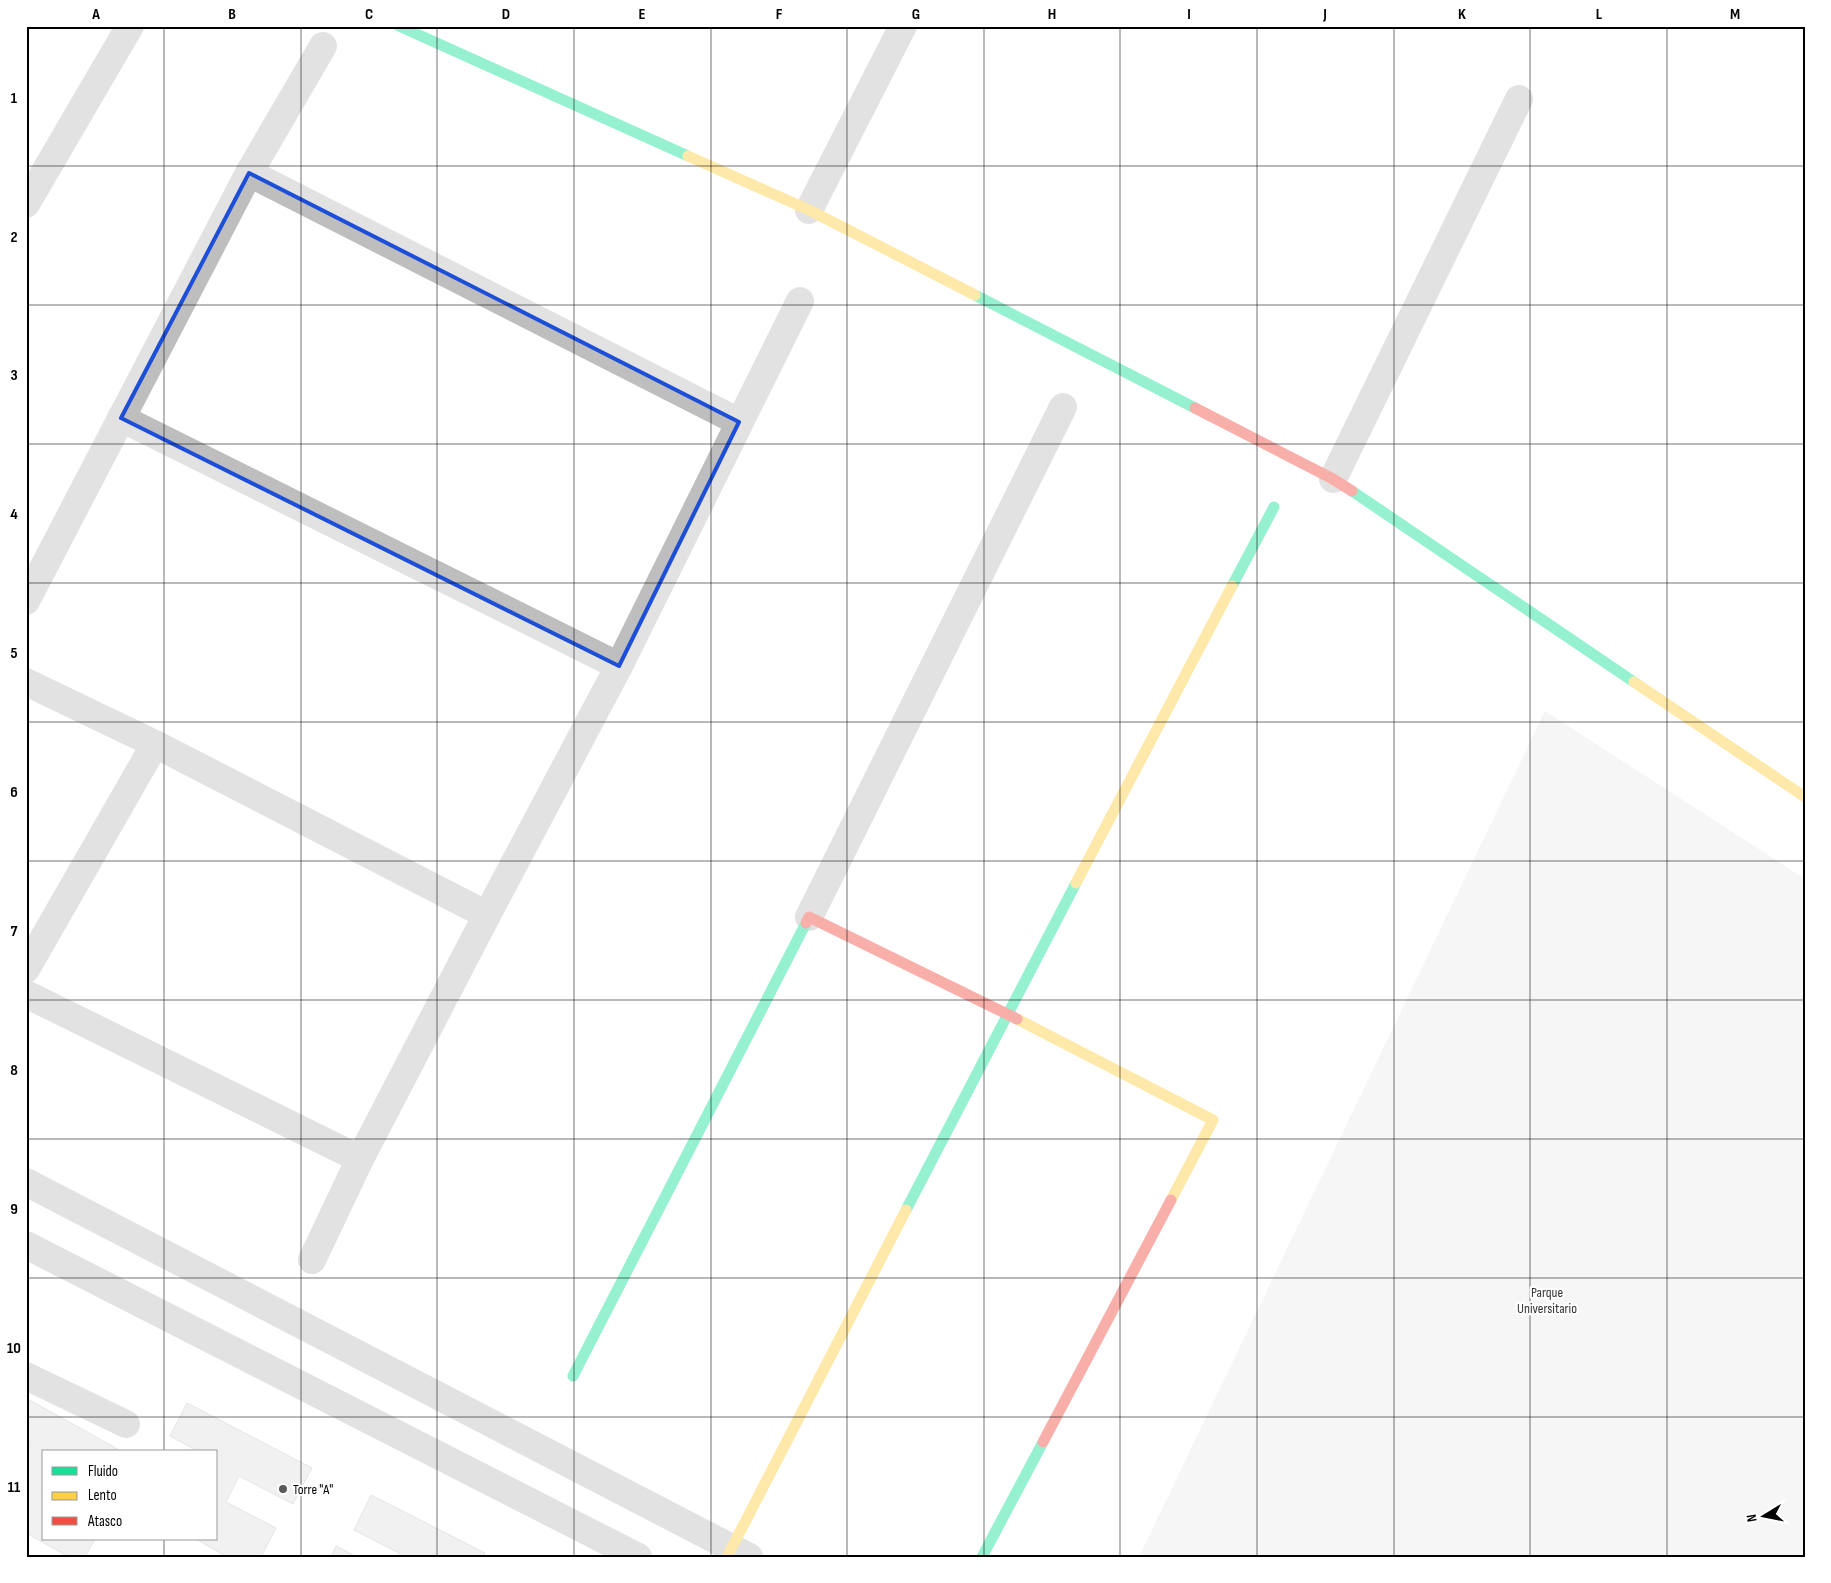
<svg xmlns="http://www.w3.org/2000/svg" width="1831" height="1583" font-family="'Sofia Sans Condensed',sans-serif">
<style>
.green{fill:#ebebeb}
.building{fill:#dfdfdf;stroke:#c6c6c6}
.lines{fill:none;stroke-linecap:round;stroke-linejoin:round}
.street{stroke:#bebebe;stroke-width:28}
.fast{stroke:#16e098;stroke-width:11}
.slow{stroke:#ffcf43;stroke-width:11}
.jam{stroke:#f24e42;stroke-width:11}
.marked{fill:none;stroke:#1d4ed8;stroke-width:4;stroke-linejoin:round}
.grid{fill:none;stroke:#000;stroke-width:1;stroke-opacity:0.55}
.poi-dot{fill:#595959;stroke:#fff;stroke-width:2}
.labels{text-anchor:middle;stroke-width:4.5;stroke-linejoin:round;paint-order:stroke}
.park-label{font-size:14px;fill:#323232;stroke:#fff}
.poi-label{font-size:14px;fill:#000;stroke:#fff;text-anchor:start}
.neatline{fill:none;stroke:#000;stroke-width:2}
.grid-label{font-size:16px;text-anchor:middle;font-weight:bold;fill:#000}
</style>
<rect width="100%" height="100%" fill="#fff"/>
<!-- green -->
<path class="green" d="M1545,711L1805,879V1557H1139Z"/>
<!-- building -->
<g class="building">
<path d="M26,1398L123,1452H44V1539H95L85,1557H69L26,1533V1451L31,1443L26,1440Z"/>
<path d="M187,1403L312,1468L293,1504L239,1476L226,1502L276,1528L261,1557H227L196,1539H216V1452H199L170,1436Z"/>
<path d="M371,1495L485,1553L483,1557H397L399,1553L354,1530Z"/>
<path d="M336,1546L357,1557H331Z"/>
</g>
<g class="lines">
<!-- street -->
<g class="street">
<path d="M249,173L739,422"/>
<path d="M26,204L130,26"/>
<path d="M809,210L903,26"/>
<path d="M121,418L619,666"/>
<path d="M1333,479L1519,99"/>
<path d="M26,601L249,173L323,46"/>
<path d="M26,682L155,744"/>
<path d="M487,915L619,666L800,301"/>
<path d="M809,917L1063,407"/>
<path d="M26,969L155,744L487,915L360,1159L312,1260"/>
<path d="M26,994L360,1159"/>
<path d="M26,1182L749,1557"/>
<path d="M26,1245L638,1557"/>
<path d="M26,1376L126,1424"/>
</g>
<!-- fast -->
<g class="fast">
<path d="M399,26L688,156"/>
<path d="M975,295L1195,408"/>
<path d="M1352,491L1634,682"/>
<path d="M1232,586L1274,507"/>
<path d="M906,1210L1076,883"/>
<path d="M573,1376L806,923"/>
<path d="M982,1557L1043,1442"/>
</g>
<!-- slow -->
<g class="slow">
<path d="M688,156L809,210L975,295"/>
<path d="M1634,682L1805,797"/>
<path d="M1076,883L1232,586"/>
<path d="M1017,1019L1213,1120L1171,1200"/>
<path d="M727,1557L906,1210"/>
</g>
<!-- jam -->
<g class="jam">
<path d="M1195,408L1333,479L1352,491"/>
<path d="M806,923L809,917L1017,1019"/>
<path d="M1043,1442L1171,1200"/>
</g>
</g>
<!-- marked area -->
<path d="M0 0H1831V1583H0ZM249,173L739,422L619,666L121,418Z" fill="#fff" fill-opacity=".55" fill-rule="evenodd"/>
<path class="marked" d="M249,173L739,422L619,666L121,418Z"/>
<!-- grid -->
<path class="grid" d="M164,26V1452M301,26V1557M437,26V1557M574,26V1557M711,26V1557M847,26V1557M984,26V1557M1120,26V1557M1257,26V1557M1394,26V1557M1530,26V1557M1667,26V1557M26,166H1805M26,305H1805M26,444H1805M26,583H1805M26,722H1805M26,861H1805M26,1000H1805M26,1139H1805M26,1278H1805M26,1417H1805M164,1539V1557"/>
<!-- markers -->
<circle class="poi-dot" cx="283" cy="1489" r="5"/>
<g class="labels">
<!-- park labels -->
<g class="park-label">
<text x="1547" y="1297">Parque<tspan x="1547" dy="16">Universitario</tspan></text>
</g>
<!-- poi labels -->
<g class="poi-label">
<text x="293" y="1494">Torre "A"</text>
</g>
</g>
<!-- border -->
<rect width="1831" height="1583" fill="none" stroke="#ffffff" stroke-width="55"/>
<!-- legend -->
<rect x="42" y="1450" width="175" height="90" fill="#ffffff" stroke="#999999"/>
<rect x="52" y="1467" width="25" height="8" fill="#16e098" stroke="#999999"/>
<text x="88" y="1476" font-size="15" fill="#000000">Fluido</text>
<rect x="52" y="1492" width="25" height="8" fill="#ffcf43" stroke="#999999"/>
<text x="88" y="1500" font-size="15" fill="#000000">Lento</text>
<rect x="52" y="1517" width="25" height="8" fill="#f24e42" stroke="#999999"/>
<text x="88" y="1526" font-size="15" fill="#000000">Atasco</text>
<!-- north arrow -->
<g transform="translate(1764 1516) rotate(260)" stroke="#ffffff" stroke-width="4" paint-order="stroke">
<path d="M0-4L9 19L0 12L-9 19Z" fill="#000000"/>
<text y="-8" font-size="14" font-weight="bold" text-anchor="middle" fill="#000000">N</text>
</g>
<rect x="28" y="28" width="1776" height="1528" class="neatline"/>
<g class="grid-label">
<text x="96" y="19">A</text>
<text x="232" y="19">B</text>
<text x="369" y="19">C</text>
<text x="506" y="19">D</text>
<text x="642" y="19">E</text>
<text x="779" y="19">F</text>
<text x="916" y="19">G</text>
<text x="1052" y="19">H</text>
<text x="1189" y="19">I</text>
<text x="1325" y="19">J</text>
<text x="1462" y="19">K</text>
<text x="1599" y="19">L</text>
<text x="1735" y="19">M</text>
<text x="14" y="103">1</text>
<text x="14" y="242">2</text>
<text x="14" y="380">3</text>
<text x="14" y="519">4</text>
<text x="14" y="658">5</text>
<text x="14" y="797">6</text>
<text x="14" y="936">7</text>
<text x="14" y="1075">8</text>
<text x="14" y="1214">9</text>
<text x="14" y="1353">10</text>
<text x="14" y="1492">11</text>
</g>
</svg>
